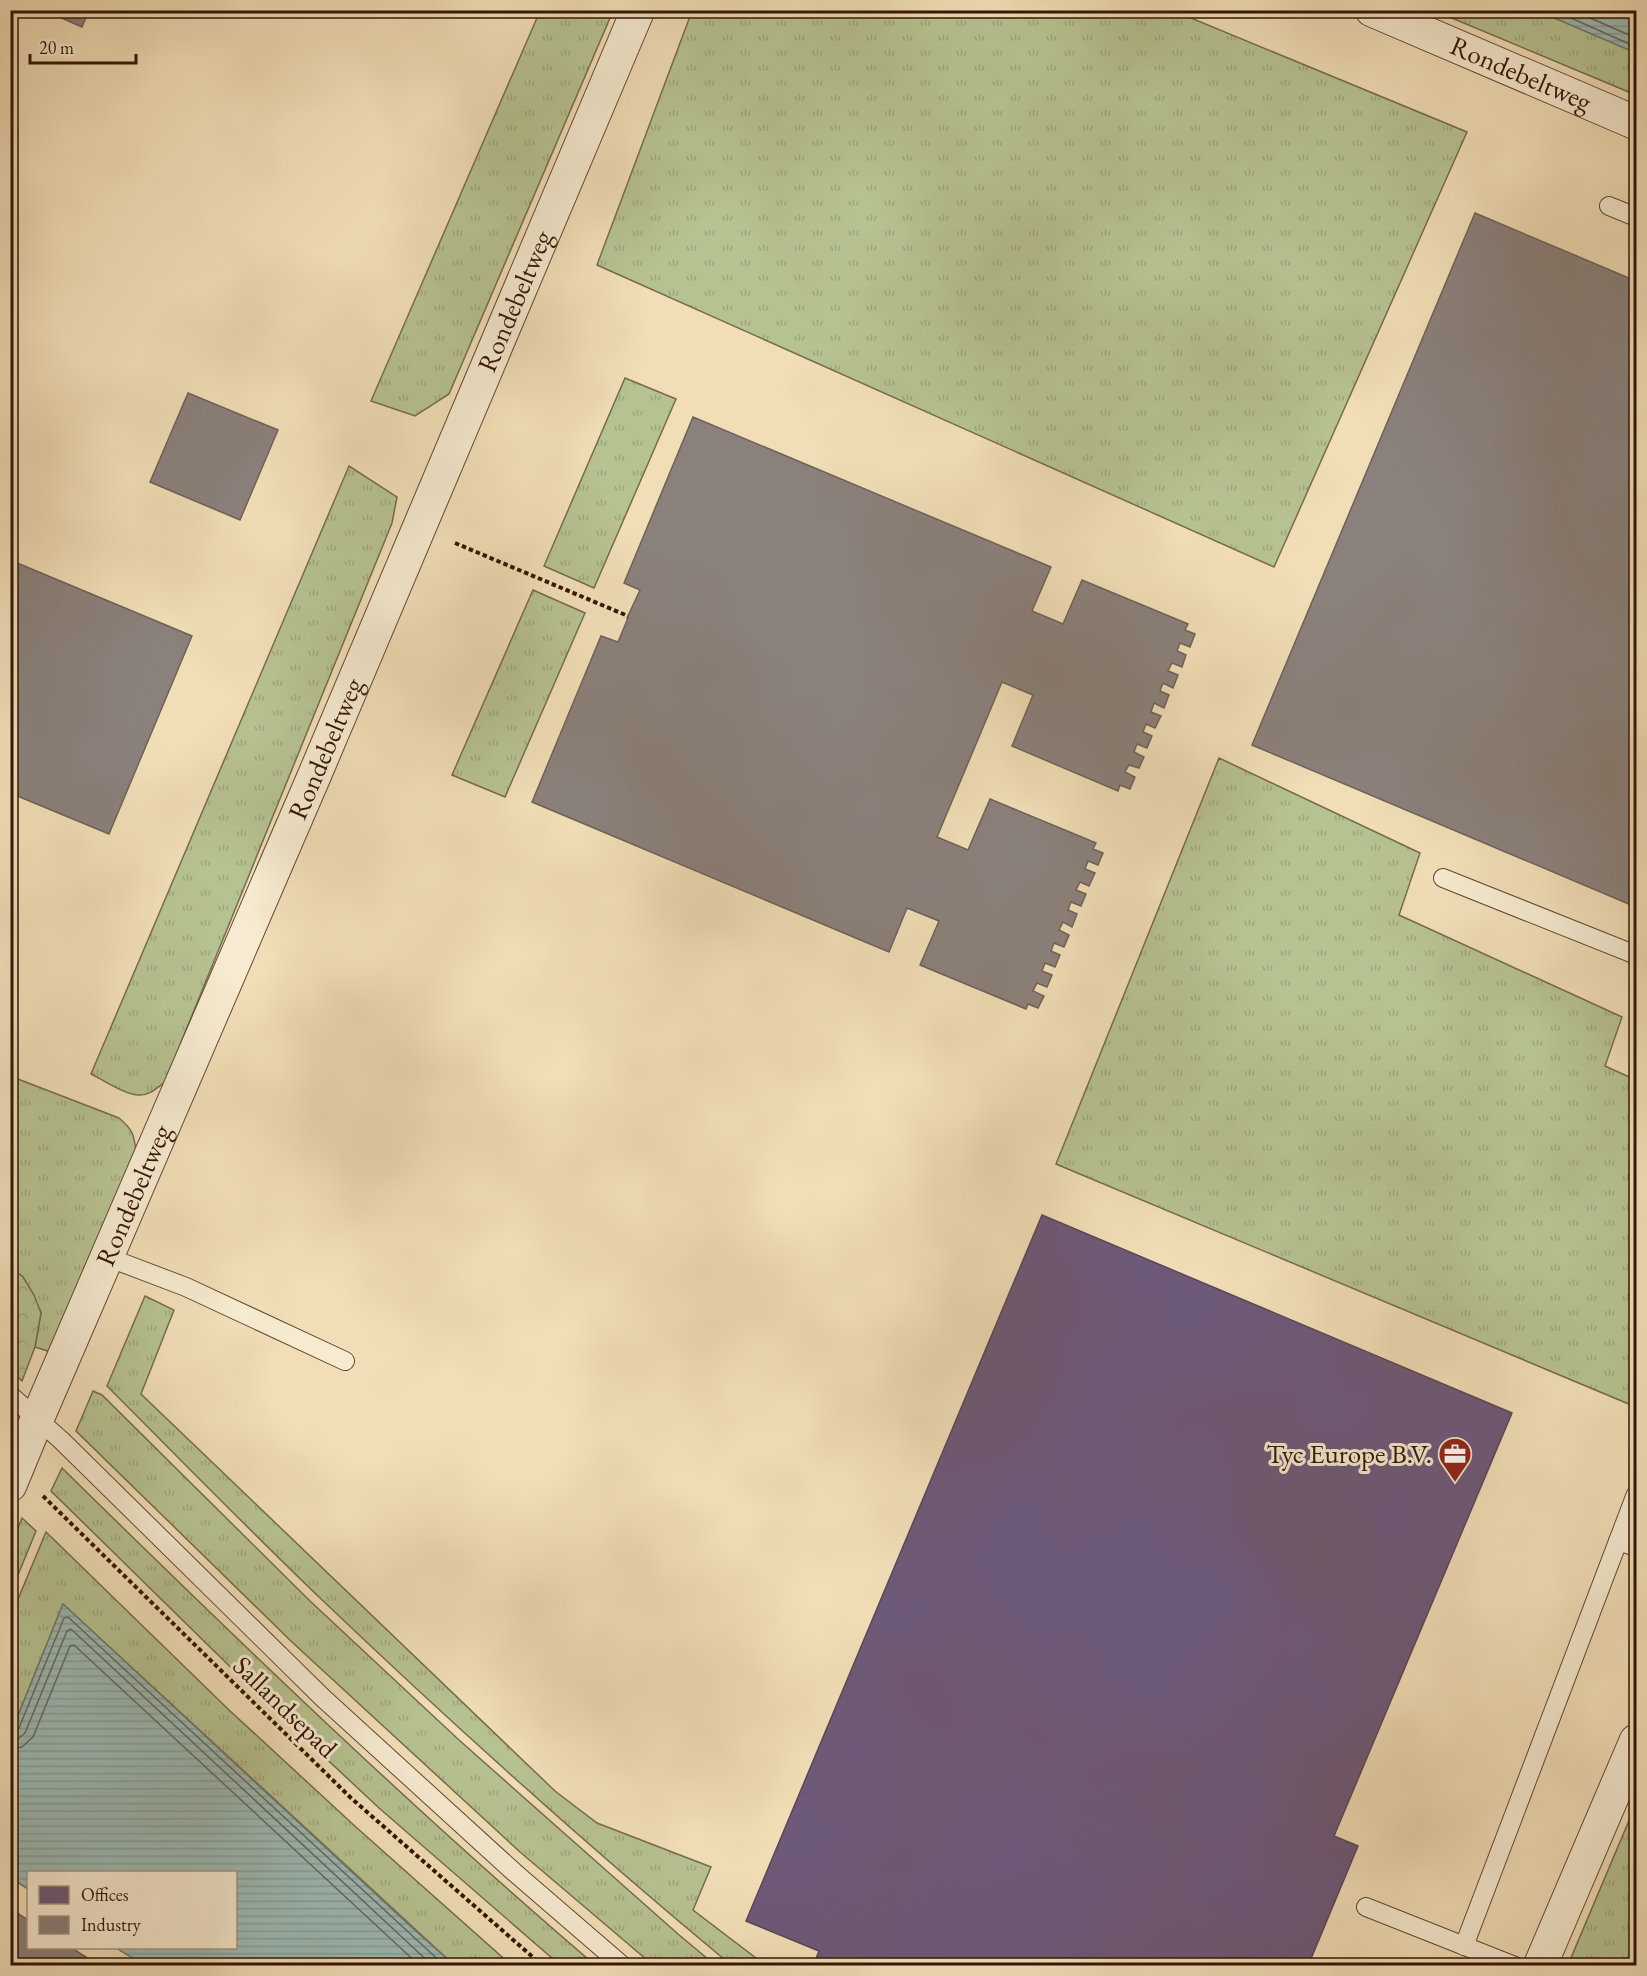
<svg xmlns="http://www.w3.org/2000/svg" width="1647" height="1976" font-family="'EB Garamond',serif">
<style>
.grass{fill:url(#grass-tufts);stroke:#766c4c;stroke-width:1.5}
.forest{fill:url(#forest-crowns);stroke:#766c4c;stroke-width:1.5}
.water{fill:url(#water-rules);stroke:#737970;stroke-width:1.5}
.offices{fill:#6d597a;stroke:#5c4557;stroke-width:1.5}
.industry{fill:#8a817c;stroke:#706159;stroke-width:1.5}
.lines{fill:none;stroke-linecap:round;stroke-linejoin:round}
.shore{stroke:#68685e;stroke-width:1.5}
.service-casing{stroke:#644732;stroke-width:20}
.minor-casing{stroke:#644732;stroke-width:35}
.path{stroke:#351506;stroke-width:4;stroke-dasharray:4.5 3;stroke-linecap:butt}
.service{stroke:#f6ead0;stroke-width:18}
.minor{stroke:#f6ead0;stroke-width:33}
.labels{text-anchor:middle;stroke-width:6;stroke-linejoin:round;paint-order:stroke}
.street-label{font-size:27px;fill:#351506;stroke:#f6ead0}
.poi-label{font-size:27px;fill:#351506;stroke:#f6ead0;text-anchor:end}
</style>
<defs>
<pattern id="grass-tufts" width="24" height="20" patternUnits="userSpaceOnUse" patternTransform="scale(1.5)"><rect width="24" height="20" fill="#b7c291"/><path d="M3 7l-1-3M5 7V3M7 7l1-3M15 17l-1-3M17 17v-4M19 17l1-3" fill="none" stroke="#9ea67c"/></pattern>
<pattern id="forest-crowns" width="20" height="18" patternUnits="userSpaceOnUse" patternTransform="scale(1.5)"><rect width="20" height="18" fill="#b7c291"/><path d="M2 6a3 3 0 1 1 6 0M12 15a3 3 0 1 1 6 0" fill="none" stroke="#9ea67c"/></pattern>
<pattern id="water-rules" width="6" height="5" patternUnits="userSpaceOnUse" patternTransform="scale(1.5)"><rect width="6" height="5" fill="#9cbbb6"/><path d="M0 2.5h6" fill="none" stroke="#87a09b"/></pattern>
</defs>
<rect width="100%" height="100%" fill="#f1deb7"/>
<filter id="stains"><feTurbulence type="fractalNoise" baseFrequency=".00333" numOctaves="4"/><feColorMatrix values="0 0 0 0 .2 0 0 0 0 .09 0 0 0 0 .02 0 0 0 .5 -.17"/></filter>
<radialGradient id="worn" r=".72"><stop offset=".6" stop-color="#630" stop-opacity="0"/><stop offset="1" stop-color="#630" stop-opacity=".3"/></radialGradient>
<!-- grass -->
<g class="grass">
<path d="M540,11H613L449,394L415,416L371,401Z"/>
<path d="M692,11H1174L1467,132L1274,567L597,265Z"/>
<path d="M1435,11H1636V95Z"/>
<path d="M625,378L676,399L594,588L544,566Z"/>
<path d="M349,466L397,497L392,523L165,1082C157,1088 150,1095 140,1095C127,1096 103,1080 91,1074Z"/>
<path d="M533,590L585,613L505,797L452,775Z"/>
<path d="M1219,758L1420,853L1399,915L1622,1017L1605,1066L1636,1080V1407L1056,1164Z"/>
<path d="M10,1076L119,1118C133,1130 134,1134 136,1152L51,1352L35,1347L41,1312L23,1277L11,1268Z"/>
<path d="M145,1296L174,1310L141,1394L555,1791L597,1823L711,1867L693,1910L760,1961L771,1965H731C590,1848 452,1724 319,1597C247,1528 178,1457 107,1386Z"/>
<path d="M93,1391L102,1395L310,1601L459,1740L678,1934L715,1965H653L520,1852L293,1643L76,1431Z"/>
<path d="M62,1468C235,1638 410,1807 595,1965H560L379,1808L271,1707L51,1491Z"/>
<path d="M22,1518L36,1531L11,1592V1546Z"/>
<path d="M46,1532L229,1710L357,1828L511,1965H454L63,1604L11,1733V1616Z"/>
<path d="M1636,1804V1965H1568Z"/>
</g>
<!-- forest -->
<path class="forest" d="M11,1268L23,1277L34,1295L41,1313L35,1347L22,1381L11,1371Z"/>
<!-- water -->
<g class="water">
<path d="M1538,11H1636V53Z"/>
<path d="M63,1604L409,1925L454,1965H144L116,1948H236V1872H28V1889L11,1878V1733Z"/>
</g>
<!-- offices -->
<path class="offices" d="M1042,1215L1512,1413L1334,1836L1358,1846L1308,1966H813L819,1951L746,1921Z"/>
<!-- industry -->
<g class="industry">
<path d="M43,10H89L82,27Z"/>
<path d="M1475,213L1636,281V907L1252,745Z"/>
<path d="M188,393L278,430L240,520L150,482Z"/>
<path d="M693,417L1051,567L1032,611L1063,624L1082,580L1188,624L1185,630L1195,634L1190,647L1180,643L1177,651L1186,655L1182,667L1172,663L1168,671L1178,675L1173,688L1163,683L1160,691L1169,695L1164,708L1154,703L1151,712L1161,716L1155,728L1146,724L1143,732L1152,736L1147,748L1137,744L1134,752L1144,757L1139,768L1129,765L1125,772L1135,777L1130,789L1120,785L1118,791L1012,746L1033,695L1002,682L937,837L968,850L990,799L1096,843L1093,849L1103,853L1098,865L1088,861L1085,869L1095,873L1089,886L1080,882L1076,890L1086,894L1081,906L1071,902L1068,910L1077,914L1072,927L1063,922L1059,930L1069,935L1064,947L1054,943L1051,951L1060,955L1055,967L1045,963L1042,971L1052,975L1047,987L1037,983L1033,991L1044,996L1038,1008L1028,1004L1026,1009L920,965L939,921L907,908L889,952L532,802L601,636L618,642L628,618H627L640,590L624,583Z"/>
<path d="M10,560L192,636L109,834L10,793Z"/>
<path d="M10,1908L28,1920V1948H72L100,1966H10Z"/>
</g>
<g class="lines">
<!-- shore -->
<g class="shore">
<path d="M1553,10L1636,47"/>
<path d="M1572,10L1636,38"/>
<path d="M10,1732H15L19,1728L64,1618L68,1617L445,1966"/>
<path d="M10,1740L18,1739L25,1733L67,1631L71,1629L433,1966"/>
<path d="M10,1749L22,1747L33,1737L70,1646L74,1645L420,1966"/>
</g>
<!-- service casing -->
<g class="service-casing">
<g id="service">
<path d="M1609,206L1636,217"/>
<path d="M1443,878L1636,955"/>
<path d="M107,1257L186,1287L345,1361"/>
<path d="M10,1395L61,1440L323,1698L514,1872L623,1966"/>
<path d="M1618,1541L1636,1547"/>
<path d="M1366,1907L1515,1966"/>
<path d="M1464,1946L1636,1494"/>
</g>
</g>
<!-- minor casing -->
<g class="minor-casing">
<g id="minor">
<path id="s1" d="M1372,10L1636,123"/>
<path id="s2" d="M10,1485L38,1417L315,774L638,10"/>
<path d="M1540,1966L1636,1741"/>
</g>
</g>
<!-- path -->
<g class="path">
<path d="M455,543L628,616"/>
<path d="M43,1496L351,1798L543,1966"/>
</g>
<!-- service -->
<use href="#service" class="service"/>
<!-- minor -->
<use href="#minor" class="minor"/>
</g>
<!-- icons -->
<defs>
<g id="office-pin" transform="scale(1.725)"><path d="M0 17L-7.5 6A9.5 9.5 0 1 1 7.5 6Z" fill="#8f2418" stroke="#f6ead0"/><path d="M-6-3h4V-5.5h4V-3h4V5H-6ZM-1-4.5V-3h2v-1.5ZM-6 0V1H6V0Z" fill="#fff"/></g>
</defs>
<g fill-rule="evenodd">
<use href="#office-pin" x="1455" y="1454"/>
</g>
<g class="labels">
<!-- street labels -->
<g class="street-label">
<text dy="9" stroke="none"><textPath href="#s1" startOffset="162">Rondebeltweg</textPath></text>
<text dy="9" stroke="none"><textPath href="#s2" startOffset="1287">Rondebeltweg</textPath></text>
<text dy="9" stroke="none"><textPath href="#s2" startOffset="801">Rondebeltweg</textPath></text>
<text dy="9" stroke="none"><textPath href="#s2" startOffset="315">Rondebeltweg</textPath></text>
<text transform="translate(285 1707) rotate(44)" y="9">Sallandsepad</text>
</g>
<!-- poi labels -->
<g class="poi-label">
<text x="1432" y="1463">Tyc Europe B.V.</text>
</g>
</g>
<!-- margin -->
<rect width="1647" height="1976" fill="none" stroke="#f1deb7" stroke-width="36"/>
<rect x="12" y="12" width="1623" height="1952" fill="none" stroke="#351506" stroke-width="3"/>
<rect x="18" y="18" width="1611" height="1940" fill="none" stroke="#351506" stroke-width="1.5"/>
<!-- legend -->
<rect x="27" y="1871" width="210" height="78" fill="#f6ead0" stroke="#a9957f" stroke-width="1.5"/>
<rect x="39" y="1886" width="30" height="18" fill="#6d597a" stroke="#a9957f" stroke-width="1.5"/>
<text x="81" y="1901" font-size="18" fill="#351506">Offices</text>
<rect x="39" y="1916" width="30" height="18" fill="#8a817c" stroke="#a9957f" stroke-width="1.5"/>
<text x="81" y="1931" font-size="18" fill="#351506">Industry</text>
<!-- scale -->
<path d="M30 54v9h106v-9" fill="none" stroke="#351506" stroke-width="3"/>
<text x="39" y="54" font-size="18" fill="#351506" stroke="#f6ead0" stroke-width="4.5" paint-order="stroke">20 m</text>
<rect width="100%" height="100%" filter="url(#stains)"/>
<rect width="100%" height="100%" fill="url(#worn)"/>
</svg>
